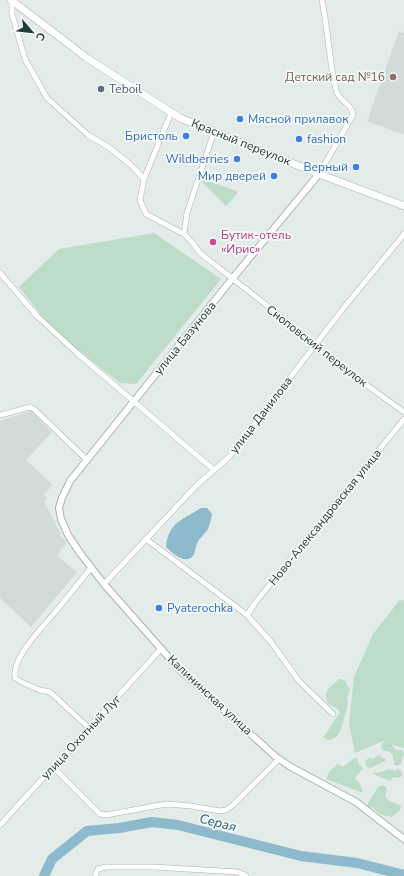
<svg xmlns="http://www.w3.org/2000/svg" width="404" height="876" font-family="'Nunito Sans',sans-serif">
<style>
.built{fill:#d1dcd9}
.green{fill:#bddcca}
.water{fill:#8ebace}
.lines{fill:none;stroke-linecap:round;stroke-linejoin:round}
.river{stroke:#8ebace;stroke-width:10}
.minor-casing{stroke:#a6b4b1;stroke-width:6}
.tertiary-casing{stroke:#a6b4b1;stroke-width:8}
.secondary-casing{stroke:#a2b7b3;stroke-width:8}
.minor{stroke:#fff;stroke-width:5}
.tertiary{stroke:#fff;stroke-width:6}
.secondary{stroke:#fff;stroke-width:7}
.education-dot{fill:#8d6e63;stroke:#f3f9f7;stroke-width:1.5}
.service-dot{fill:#5c6f8a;stroke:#f3f9f7;stroke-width:1.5}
.shop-dot{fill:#3f7fe0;stroke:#f3f9f7;stroke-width:1.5}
.hotel-dot{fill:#d1479c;stroke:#f3f9f7;stroke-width:1.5}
.labels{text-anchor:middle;stroke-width:3.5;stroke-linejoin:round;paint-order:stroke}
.education-label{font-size:12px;fill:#785e54;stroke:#f3f9f7;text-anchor:end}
.service-label{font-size:12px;fill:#4e5e75;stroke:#f3f9f7;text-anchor:start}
.shop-label{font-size:12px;fill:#366cbe;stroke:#f3f9f7;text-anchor:end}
.street-label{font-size:12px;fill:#243c39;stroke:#f3f9f7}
.hotel-label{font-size:12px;fill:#b23c85;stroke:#f3f9f7;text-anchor:start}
.water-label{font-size:13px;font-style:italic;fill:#215975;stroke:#f3f9f7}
</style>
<rect width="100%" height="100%" fill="#e3ece9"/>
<!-- built -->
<g class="built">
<path d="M399,31L404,33V135L367,121Z"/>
<path d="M31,411L52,432L26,460L53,485L44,494L47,499L44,502L61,534L60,536L67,542L57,556L77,572L31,627L0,598V421Z"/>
</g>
<!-- green -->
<g class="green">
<path d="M202,179L237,191V194L226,206L203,183Z"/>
<path d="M154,233L221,279L136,384L120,383L74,347L45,320L19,287L59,249Z"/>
<path d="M404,600V748L392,745L393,747L397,750H402L404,753L401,764L397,766L394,764L393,755L388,751H383L381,747L382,743L385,742L383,741L355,753L349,724L354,677L373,634L399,601Z"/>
<path d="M339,679L345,680L350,690L347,697C349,706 346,710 344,719C341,728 340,739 328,740L323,737C330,730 333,720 340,713L337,708C328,706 322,697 329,688C332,685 336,682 339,679Z"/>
<path d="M379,755L381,756V758L386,759L385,761L371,768L367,767L365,761L369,758L374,759L375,757Z"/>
<path d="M354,758H357L358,763L363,768L355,778L360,784L363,793L326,779L330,771L338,764L343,767Z"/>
<path d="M398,768L402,772V776L399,778L393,777L390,781L371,773L381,772L389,769L396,771Z"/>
<path d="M382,785L385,786L387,790L385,796L387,798L389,801L398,804L401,806L400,810L392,817C384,816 377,814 373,807L370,808L367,805L378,787Z"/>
</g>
<!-- water -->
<path class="water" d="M201,508H207L212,514C211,519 210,524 208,529C205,534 199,538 197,544C195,548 195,553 193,556C185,565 172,553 166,547C168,523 182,520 201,508Z"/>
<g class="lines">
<!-- river -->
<path class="river" d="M44,876L52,859L87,831L119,828L152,822L178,825L301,856L357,863L404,875"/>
<!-- minor casing -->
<g class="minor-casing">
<g id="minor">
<path d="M12,1V14L25,59L47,98L88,135L110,148L132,166L144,179L140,200L146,214L184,234L191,241L200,253L274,311L321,352L404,412"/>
<path d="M319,174L353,115C351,102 339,102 336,90C329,60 328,30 322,0"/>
<path d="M144,179L171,113"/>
<path d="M184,234L187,213L214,132"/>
<path d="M0,273L37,316L77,353L214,470"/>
<path d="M0,415L30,407L34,409L87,460"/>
<path d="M146,539L247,615L271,642L299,681L333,714"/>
<path d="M104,584L197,485L229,457L342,310L404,234"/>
<path d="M247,615L255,603L404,419"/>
<path d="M89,728L50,692L40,690L23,683L15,678C12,656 43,627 56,611C68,597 79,582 91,568"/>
<path d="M53,767L100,814L106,815L166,804L191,806L220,811L226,810L233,805L279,759"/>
<path d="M0,825L161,649"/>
<path d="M95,876L98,869L106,867H153L238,872L246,876"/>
</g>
</g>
<!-- tertiary casing -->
<g class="tertiary-casing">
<path id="tertiary" d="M319,174L232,279L70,481L62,498L59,508L61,519L68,535L80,553L104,584L179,669L276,757L291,767L356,802L404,839"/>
</g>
<!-- secondary casing -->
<g class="secondary-casing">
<path id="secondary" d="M11,0L87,58L180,118L319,174L404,206"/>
</g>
<!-- minor -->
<use href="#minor" class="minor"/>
<!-- tertiary -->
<use href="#tertiary" class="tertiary"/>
<!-- secondary -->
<use href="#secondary" class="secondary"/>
</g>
<!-- markers -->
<circle class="education-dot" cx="393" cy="77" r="4"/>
<circle class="service-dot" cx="101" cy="89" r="4"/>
<g class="shop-dot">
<circle cx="240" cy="119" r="4"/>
<circle cx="186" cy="136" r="4"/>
<circle cx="299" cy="139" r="4"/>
<circle cx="237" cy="159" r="4"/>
<circle cx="356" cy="167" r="4"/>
<circle cx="274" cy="176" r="4"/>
<circle cx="159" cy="608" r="4"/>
</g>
<circle class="hotel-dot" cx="213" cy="242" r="4"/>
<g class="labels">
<!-- education labels -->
<g class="education-label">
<text x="385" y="81">Детский сад №16</text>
</g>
<!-- service labels -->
<g class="service-label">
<text x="109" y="93">Teboil</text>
</g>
<!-- shop labels -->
<g class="shop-label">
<text x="248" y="123" text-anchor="start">Мясной прилавок</text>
<text x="178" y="140">Бристоль</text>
<text x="307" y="143" text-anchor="start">fashion</text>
<text x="229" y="163">Wildberries</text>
<text x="348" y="171">Верный</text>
<text x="266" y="180">Мир дверей</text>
<text x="167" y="612" text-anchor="start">Pyaterochka</text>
</g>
<!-- street labels -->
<g class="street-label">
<text transform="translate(241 142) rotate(22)" y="4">Красный переулок</text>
<text transform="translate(185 338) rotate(-51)" y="4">улица Базунова</text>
<text transform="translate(317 346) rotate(38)" y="4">Сноповский переулок</text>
<text transform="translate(261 415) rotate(-52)" y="4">улица Данилова</text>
<text transform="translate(325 517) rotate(-51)" y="4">Ново-Александровская улица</text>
<text transform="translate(210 695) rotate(43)" y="4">Калининская улица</text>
<text transform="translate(81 737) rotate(-47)" y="4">улица Охотный Луг</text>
</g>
<!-- hotel labels -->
<g class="hotel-label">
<text x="221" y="239">Бутик-отель<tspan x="221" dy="14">«Ирис»</tspan></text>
</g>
<!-- water labels -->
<g class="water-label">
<text transform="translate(218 822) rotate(14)" y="5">Серая</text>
</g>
</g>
<!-- north arrow -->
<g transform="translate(32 32) rotate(118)" stroke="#f3f9f7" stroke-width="3" paint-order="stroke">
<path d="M0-3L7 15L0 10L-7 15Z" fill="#243c39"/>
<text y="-6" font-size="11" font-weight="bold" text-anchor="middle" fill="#243c39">С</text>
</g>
</svg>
